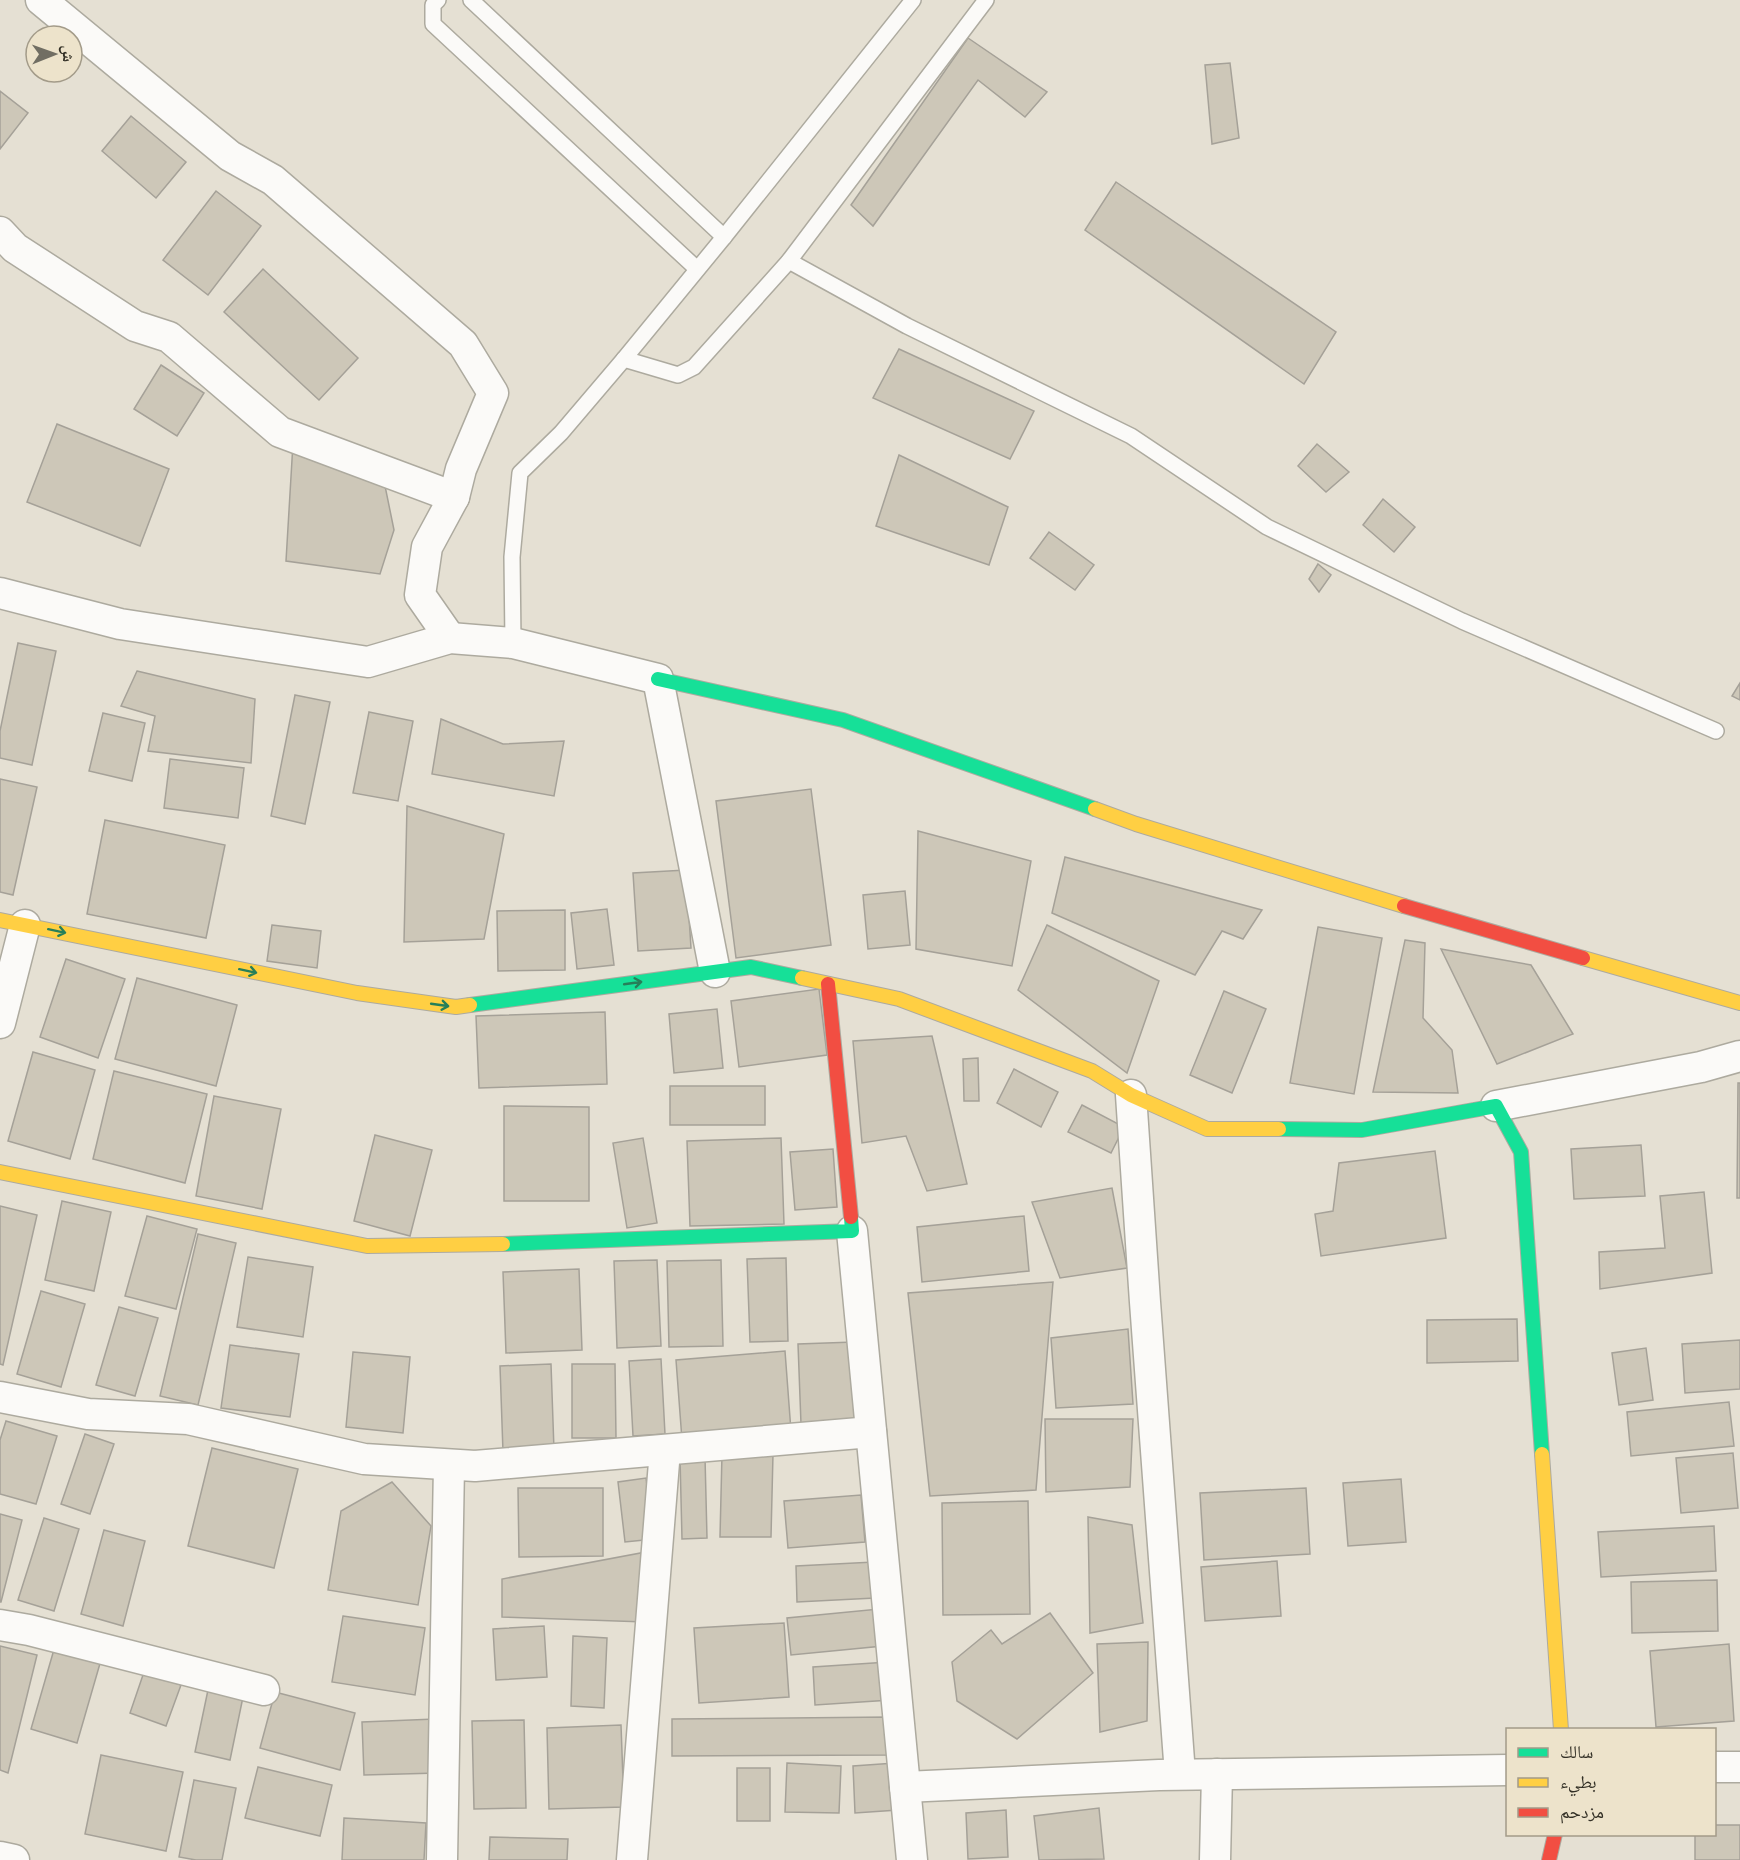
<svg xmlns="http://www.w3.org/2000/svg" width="1740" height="1860" font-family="'Exo 2','Noto Naskh Arabic',sans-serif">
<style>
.building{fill:#cdc7b8;stroke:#a5a198;stroke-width:1.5}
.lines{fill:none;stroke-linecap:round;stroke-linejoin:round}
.lane-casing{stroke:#adaa9f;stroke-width:18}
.street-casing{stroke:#adaa9f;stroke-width:33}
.fast-casing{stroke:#adaa9f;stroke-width:16}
.slow-casing{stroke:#adaa9f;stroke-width:16}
.jam-casing{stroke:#adaa9f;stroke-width:16}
.lane{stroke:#fbfaf8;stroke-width:15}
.street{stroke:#fbfaf8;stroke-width:30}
.fast{stroke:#16e098;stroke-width:14}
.slow{stroke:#ffcf43;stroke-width:14}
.jam{stroke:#f24e42;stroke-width:14}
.oneway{stroke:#267f59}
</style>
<rect width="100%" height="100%" fill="#e5e0d3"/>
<!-- building -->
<g class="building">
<path d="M968,38L1047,92L1025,117L978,80L873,226L851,205Z"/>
<path d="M1230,63L1239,138L1212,144L1205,65Z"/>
<path d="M0,91L28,113L0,149Z"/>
<path d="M131,116L186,162L156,198L102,151Z"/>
<path d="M1116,182L1336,332L1304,384L1085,230Z"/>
<path d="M216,191L261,226L208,295L163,260Z"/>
<path d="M263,269L358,358L319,400L224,312Z"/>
<path d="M899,349L1034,411L1010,459L873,398Z"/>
<path d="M161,365L204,393L177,436L134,409Z"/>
<path d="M57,424L169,469L140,546L27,502Z"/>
<path d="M293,443L384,481L394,530L380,574L286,561Z"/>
<path d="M1317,444L1349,472L1326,492L1298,466Z"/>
<path d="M899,455L1008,507L989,565L876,526Z"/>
<path d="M1383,499L1415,527L1394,552L1363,525Z"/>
<path d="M1049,532L1094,565L1075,590L1030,558Z"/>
<path d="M1318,564L1331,575L1319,592L1309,579Z"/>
<path d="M18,643L56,651L32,765L0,758V731Z"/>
<path d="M137,671L255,699L251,763L148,751L155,716L121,706Z"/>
<path d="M1740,683V700L1732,696Z"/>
<path d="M295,695L330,702L305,824L271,816Z"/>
<path d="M369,712L413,721L398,801L353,793Z"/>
<path d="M103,713L145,723L132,781L89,771Z"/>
<path d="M441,719L503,744L564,741L554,796L432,774Z"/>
<path d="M170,759L244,768L238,818L164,808Z"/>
<path d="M0,779L37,787L13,895L0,892Z"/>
<path d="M811,789L831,945L736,958L716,801Z"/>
<path d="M407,806L504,834L484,939L404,942Z"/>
<path d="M105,820L225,845L206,938L87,914Z"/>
<path d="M918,831L1031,861L1012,966L916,949Z"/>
<path d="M1065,857L1262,910L1243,939L1222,931L1195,975L1052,913Z"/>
<path d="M686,870L691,948L638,951L633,873Z"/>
<path d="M905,891L910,945L868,949L863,895Z"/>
<path d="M607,909L614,965L577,969L571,913Z"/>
<path d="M565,910V970L498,971L497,911Z"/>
<path d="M272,925L321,931L317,968L267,961Z"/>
<path d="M1047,925L1159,981L1127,1073L1018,990Z"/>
<path d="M1318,927L1382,938L1354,1094L1290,1083Z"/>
<path d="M1405,940L1425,943L1423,1018L1452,1050L1458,1093L1373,1092Z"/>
<path d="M1441,949L1531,965L1573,1034L1497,1064Z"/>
<path d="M66,959L125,979L98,1058L40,1037Z"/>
<path d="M137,978L237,1005L216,1086L115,1059Z"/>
<path d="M819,989L827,1055L739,1067L731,1001Z"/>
<path d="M1224,991L1266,1009L1232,1093L1190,1075Z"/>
<path d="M717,1009L723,1068L674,1073L669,1014Z"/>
<path d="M605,1012L607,1084L479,1088L476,1016Z"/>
<path d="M932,1036L967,1184L927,1191L906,1136L862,1143L853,1041Z"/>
<path d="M33,1052L95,1070L70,1159L8,1141Z"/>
<path d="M978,1058L979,1101H964L963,1059Z"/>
<path d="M1014,1069L1058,1092L1041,1127L997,1103Z"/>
<path d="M114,1071L207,1094L185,1183L93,1159Z"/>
<path d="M1738,1083H1740V1198H1737Z"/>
<rect x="670" y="1086" width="95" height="39"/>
<path d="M214,1096L281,1109L262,1209L196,1196Z"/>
<path d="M1082,1105L1124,1127L1111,1153L1068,1132Z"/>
<path d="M504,1106L589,1107V1201H504Z"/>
<path d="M375,1135L432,1150L410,1236L354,1221Z"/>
<path d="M643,1138L657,1223L627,1228L613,1143Z"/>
<path d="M781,1138L784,1224L690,1226L687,1141Z"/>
<path d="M1641,1145L1645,1196L1574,1199L1571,1149Z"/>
<path d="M833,1149L837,1207L795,1210L790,1152Z"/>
<path d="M1435,1151L1446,1238L1321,1256L1315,1214L1333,1211L1339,1163Z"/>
<path d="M1112,1188L1127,1268L1060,1278L1032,1202Z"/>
<path d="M1704,1192L1712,1273L1600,1289L1599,1252L1665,1248L1660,1196Z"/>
<path d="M62,1201L111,1212L94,1291L45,1280Z"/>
<path d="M0,1206L37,1215L3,1365L0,1364Z"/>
<path d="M147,1216L197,1229L176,1309L125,1296Z"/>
<path d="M1024,1216L1029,1271L922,1282L917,1227Z"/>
<path d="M198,1234L236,1243L198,1405L160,1396Z"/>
<path d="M248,1257L313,1267L303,1337L237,1327Z"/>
<path d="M786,1258L788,1341L750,1342L747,1259Z"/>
<path d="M657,1260L661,1346L617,1348L614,1261Z"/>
<path d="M721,1260L723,1346L669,1347L667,1261Z"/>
<path d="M579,1269L582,1350L506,1353L503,1272Z"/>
<path d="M1053,1282L1036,1490L930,1496L908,1293Z"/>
<path d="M41,1291L85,1304L61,1387L17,1374Z"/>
<path d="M119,1307L158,1318L135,1396L96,1385Z"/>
<path d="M1517,1319L1518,1361L1427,1363V1320Z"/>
<path d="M1128,1329L1133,1404L1056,1408L1051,1338Z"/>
<path d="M1740,1340V1389L1685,1393L1682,1344Z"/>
<path d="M854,1342L856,1422L801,1424L798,1344Z"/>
<path d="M230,1345L299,1354L290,1417L221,1408Z"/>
<path d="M1646,1348L1653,1400L1619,1405L1612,1353Z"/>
<path d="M785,1351L791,1431L682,1440L676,1360Z"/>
<path d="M353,1352L410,1357L403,1433L346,1427Z"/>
<path d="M661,1359L665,1434L633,1436L629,1361Z"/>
<path d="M551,1364L554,1450L503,1452L500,1366Z"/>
<path d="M572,1364H615L616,1438H572Z"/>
<path d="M1729,1402L1734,1446L1631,1456L1627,1412Z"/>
<path d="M1045,1419H1133L1130,1487L1046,1492Z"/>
<path d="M6,1421L57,1436L36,1504L0,1494V1440Z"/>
<path d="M85,1434L114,1444L90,1514L61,1504Z"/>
<path d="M212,1448L298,1469L274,1568L188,1546Z"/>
<path d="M1733,1453L1738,1508L1681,1513L1676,1458Z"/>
<path d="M722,1454H773L771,1537H720Z"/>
<path d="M705,1457L707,1538L682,1539L680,1458Z"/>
<path d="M646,1478L654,1539L625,1542L618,1482Z"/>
<path d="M1401,1479L1406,1542L1348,1546L1343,1483Z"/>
<path d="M392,1482L431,1526L418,1605L328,1590L341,1511Z"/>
<path d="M518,1488H603V1556L519,1557Z"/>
<path d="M1306,1488L1310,1554L1204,1560L1200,1493Z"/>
<path d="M861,1495L865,1542L788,1548L784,1501Z"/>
<path d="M1028,1501L1030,1614L943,1615L942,1503Z"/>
<path d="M0,1514L22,1520L1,1602H0Z"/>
<path d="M1088,1517L1132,1525L1143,1623L1090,1633Z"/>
<path d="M44,1518L79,1529L54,1611L18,1600Z"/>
<path d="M1714,1526L1716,1571L1601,1577L1598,1532Z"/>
<path d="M104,1530L145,1541L123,1626L81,1614Z"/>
<path d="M646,1552L645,1622L502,1617V1579Z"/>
<path d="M1277,1561L1281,1616L1205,1621L1201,1567Z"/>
<path d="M874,1562L875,1598L797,1602L796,1566Z"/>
<path d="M1717,1580L1718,1631L1632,1633L1631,1582Z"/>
<path d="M879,1609L883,1646L791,1655L787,1618Z"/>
<path d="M1050,1613L1093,1673L1017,1739L957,1701L952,1662L991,1630L1002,1644Z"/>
<path d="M343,1616L425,1628L415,1695L332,1682Z"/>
<path d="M784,1623L789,1697L699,1703L694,1628Z"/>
<path d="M544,1626L547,1677L496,1680L493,1629Z"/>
<path d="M573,1636L607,1638L604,1708L571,1706Z"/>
<path d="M1148,1642L1147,1721L1100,1732L1097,1644Z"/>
<path d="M1729,1644L1734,1721L1656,1727L1650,1651Z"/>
<path d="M0,1646L37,1655L8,1773L0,1770Z"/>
<path d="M55,1646L101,1660L77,1743L31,1729Z"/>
<path d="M888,1662L891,1700L815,1705L813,1667Z"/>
<path d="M144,1672L181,1685L166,1726L130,1713Z"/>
<path d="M208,1690L243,1697L230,1760L195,1752Z"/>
<path d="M275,1692L355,1713L340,1770L260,1748Z"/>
<path d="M890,1717V1755L672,1756V1719Z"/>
<path d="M435,1719L438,1773L364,1775L362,1722Z"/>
<path d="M524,1720L526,1808L474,1809L472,1721Z"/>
<path d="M621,1725L624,1807L549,1809L547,1728Z"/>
<path d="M101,1755L183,1772L166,1851L85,1834Z"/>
<path d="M787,1763L841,1766L839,1813L785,1812Z"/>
<path d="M895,1763L898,1810L855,1813L853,1766Z"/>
<path d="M258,1767L332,1785L320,1836L245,1818Z"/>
<rect x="737" y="1768" width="33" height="53"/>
<path d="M194,1780L236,1788L222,1860H196L179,1857Z"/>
<path d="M1099,1808L1104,1859L1039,1860L1034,1816Z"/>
<path d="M1006,1810L1008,1857L968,1859L966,1813Z"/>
<path d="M344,1818L426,1823L424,1860H342Z"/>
<path d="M1714,1825H1740V1860H1695V1834H1714Z"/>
<path d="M490,1837L568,1839L567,1860H489Z"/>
</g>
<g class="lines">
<!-- lane casing -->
<g class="lane-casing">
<g id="lane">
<path d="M438,0L433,5V24L697,269"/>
<path d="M471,0L724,237"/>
<path d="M789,261L907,326L1131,436L1267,527L1462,621L1716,731"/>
<path d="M624,359L678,375L694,367L789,261L986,0"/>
<path d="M513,643L512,557L520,473L561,433L624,359L724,237L913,0"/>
</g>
</g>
<!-- street casing -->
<g class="street-casing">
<g id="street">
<path d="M41,0L230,156L273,180L463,344L493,393L461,469L454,497L427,547L420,595L450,638"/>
<path d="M0,232L15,248L135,326L169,337L280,432L454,497"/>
<path d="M0,593L120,624L368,662L450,638L513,643L658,679L715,972"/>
<path d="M0,1023L25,925"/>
<path d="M1131,1095L1145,1302L1180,1774"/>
<path d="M1496,1106L1701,1067L1740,1056"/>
<path d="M852,1231L912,1860"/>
<path d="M0,1397L88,1414L188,1419L364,1459L475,1466L871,1432"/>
<path d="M0,1625L29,1630L264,1690"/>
<path d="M1714,1767H1740"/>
<path d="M905,1787L1159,1775L1508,1770"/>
<path d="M0,1857L14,1860"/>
<path d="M442,1860L449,1465"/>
<path d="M632,1860L665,1450"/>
<path d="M1215,1860L1217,1774"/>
</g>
</g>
<!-- fast casing -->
<g class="fast-casing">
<g id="fast">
<path d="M658,679L843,720L1095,809"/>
<path d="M470,1005L751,967L802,978"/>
<path d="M1279,1129L1362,1130L1496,1106L1521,1152L1542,1454"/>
<path d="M503,1244L852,1231L851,1217"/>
</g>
</g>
<!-- slow casing -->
<g class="slow-casing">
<g id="slow">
<path d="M1095,809L1136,824L1404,906"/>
<path d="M0,920L357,993L456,1007L470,1005"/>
<path d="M1583,958L1740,1003"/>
<path d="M802,978L899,999L1092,1071L1131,1095L1207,1129H1279"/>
<path d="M0,1172L367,1246L503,1244"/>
<path d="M1542,1454L1561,1730"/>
</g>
</g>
<!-- jam casing -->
<g class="jam-casing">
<g id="jam">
<path d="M1404,906L1583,958"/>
<path d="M828,984L851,1217"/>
<path d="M1549,1860L1555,1834"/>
</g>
</g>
<!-- lane -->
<use href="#lane" class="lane"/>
<!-- street -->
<use href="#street" class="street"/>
<!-- fast -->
<use href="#fast" class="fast"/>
<!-- slow -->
<use href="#slow" class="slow"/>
<!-- jam -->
<use href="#jam" class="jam"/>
</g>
<!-- one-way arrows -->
<defs><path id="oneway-shaft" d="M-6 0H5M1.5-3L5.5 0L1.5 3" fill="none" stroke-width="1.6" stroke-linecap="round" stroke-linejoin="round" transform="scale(1.5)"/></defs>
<g class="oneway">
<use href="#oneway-shaft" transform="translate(57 931) rotate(12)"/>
<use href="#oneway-shaft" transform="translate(248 971) rotate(12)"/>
<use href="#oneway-shaft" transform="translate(633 983) rotate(-8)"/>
<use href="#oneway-shaft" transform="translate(440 1005) rotate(8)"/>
</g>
<!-- legend -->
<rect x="1506" y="1728" width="210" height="108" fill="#ede3cb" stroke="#a39b89" stroke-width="1.5"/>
<rect x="1518" y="1748" width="30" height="9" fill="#16e098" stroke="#a39b89" stroke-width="1.5"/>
<text x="1560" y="1758" font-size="18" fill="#333026">سالك</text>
<rect x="1518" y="1778" width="30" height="9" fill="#ffcf43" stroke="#a39b89" stroke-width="1.5"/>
<text x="1560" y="1788" font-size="18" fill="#333026">بطيء</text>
<rect x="1518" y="1808" width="30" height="9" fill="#f24e42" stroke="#a39b89" stroke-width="1.5"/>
<text x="1560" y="1818" font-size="18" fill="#333026">مزدحم</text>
<!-- north arrow -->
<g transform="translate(54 54) rotate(89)"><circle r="28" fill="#ede3cb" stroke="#a39b89" stroke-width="1.5"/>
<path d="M0-4.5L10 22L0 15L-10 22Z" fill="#716e63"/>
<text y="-9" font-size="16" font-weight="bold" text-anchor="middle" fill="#333026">ش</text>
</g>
</svg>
